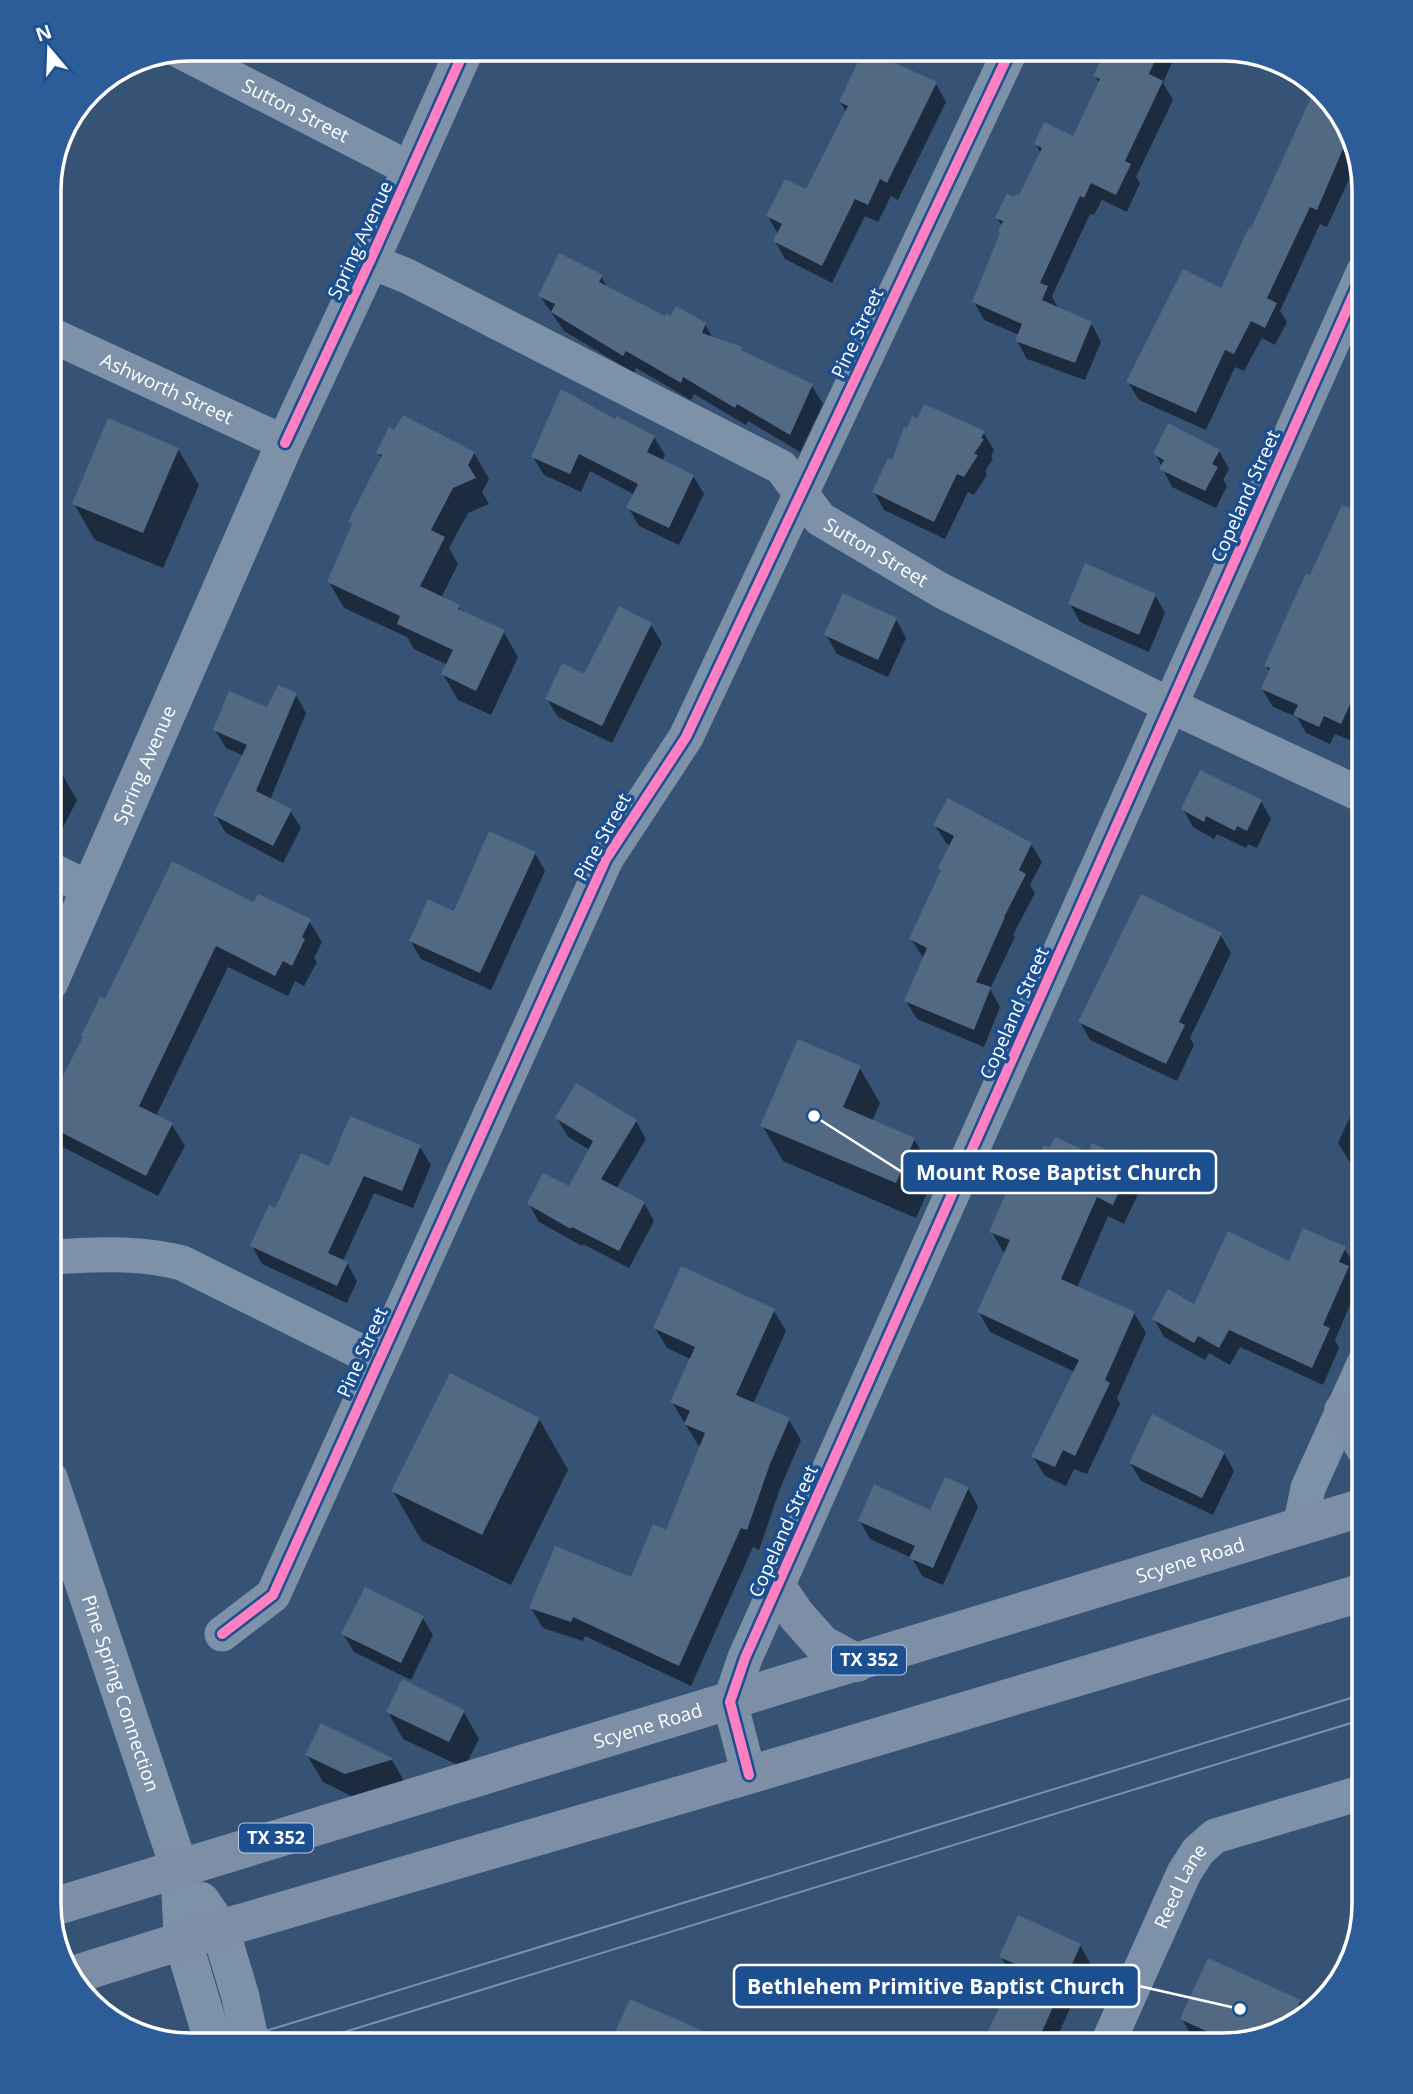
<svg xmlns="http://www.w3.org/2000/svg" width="1413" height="2094" font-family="'Open Sans',sans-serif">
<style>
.shadow{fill:#0007}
.building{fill:#526984}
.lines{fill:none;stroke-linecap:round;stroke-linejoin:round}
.minor{stroke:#7d92a8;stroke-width:35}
.tertiary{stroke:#7d92a8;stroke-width:38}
.primary{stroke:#7d8ea7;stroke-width:38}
.tram{stroke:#7e92a7;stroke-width:2}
.cycleway-casing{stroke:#1b4f8f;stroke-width:15}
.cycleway{stroke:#ff80c0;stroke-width:10}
.labels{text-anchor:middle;stroke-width:7;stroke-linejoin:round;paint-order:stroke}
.shield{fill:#1b4f8f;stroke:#bbcadd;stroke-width:2}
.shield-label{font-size:18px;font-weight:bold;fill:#fff}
.street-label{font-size:19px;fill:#fff;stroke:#1b4f8f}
.rim{fill:none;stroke:#fff;stroke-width:3.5}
.leader{fill:none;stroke:#fff;stroke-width:2.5}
.callout-dot{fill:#fff;stroke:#1b4f8f;stroke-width:2.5}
.callout{fill:#1b4f8f;stroke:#fff;stroke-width:2.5}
.callout-label{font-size:21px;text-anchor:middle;font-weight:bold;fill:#fff}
</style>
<rect width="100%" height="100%" fill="#365274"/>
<!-- shadow -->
<g class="shadow">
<path d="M1108,49H1178L1163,83L1173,100L1136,177L1140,183L1127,212L1102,200L1094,215L1090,214L1052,296L1057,306L1056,308L1091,323L1101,342L1085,380L1027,359L1017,341L1019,335L984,320L974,302L1002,234V226L997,218L1015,199L1020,198L1041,154L1036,144L1074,138L1100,84L1095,76Z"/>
<path d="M936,84L946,102L898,200L891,196L878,222L865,216L832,283L785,259L775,241L778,234L768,216L807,192L847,113L840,102Z"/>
<path d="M1316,91L1345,120L1357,162L1327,227L1320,224L1280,311L1287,322L1275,345L1262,338L1244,371L1235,367L1206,430L1139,400L1128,382L1222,290L1252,230Z"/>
<path d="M601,276L608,289L665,318L705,324L713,339L741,349L743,353L812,386L823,404L800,452L748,421L746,425L694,394L691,400L636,368L634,373L564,331L540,296Z"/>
<path d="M616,422L654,437L665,455L662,461L693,476L704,494L679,545L639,526L628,507L635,495L590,471L581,492L544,475L533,457Z"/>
<path d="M918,422L983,432L994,450L991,456L993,459L985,471L987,475L974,495L968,492L945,539L884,510L874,492L893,462L908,430Z"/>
<path d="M178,449L199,485L163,568L95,540L74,504Z"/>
<path d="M1219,451L1229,469L1223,480L1227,486L1216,508L1172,487L1155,453Z"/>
<path d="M378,453H474L489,479L482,492L489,504L468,513L449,548L458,564L441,598L458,606L462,612L503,631L518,657L491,715L458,700L443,674L448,665L414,649L407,637L344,608L329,582L353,527L350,522L382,459Z"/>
<path d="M1364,485V713L1352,741L1335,734L1330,744L1306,733L1297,717L1273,707L1262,689L1270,672L1266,666L1311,577Z"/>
<path d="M1155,595L1165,613L1149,652L1080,622L1070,604Z"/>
<path d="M619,608L651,625L662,643L612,743L558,717L547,699L584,676Z"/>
<path d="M896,619L906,638L888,677L837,654L826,635Z"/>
<path d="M296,695L306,713L270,800L290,810L301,828L283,863L226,833L215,815L244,756L226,748L215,730L267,710Z"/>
<path d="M49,761L56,764L77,800L49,855Z"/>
<path d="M1261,801L1271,819L1257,848L1248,844L1246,848L1217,834L1214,839L1193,827L1183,809Z"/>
<path d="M935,825L1031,844L1042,862L1030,885L1035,893L1013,935L1015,937L990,989L1000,1007L984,1047L917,1019L906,1001L924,959L911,939L942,872L940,868L951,846L946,843Z"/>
<path d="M535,853L545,871L491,990L421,959L410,940L455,913Z"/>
<path d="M254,904L309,921L322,942L314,958L317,962L304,986L295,981L288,996L228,967L156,1116L172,1125L185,1146L158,1196L55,1143L49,1133V1107L105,1002Z"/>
<path d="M1220,934L1231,953L1190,1038L1194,1045L1177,1081L1090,1040L1080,1022Z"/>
<path d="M859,1067L880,1103L872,1121L914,1139L935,1175L916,1218L783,1161L762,1125Z"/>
<path d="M1362,1091H1364V1168L1349,1161L1338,1143Z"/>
<path d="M557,1118L636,1121L646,1139L616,1189L644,1203L654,1221L629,1268L583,1244L582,1246L539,1222L529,1204L570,1188L590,1150L568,1137Z"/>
<path d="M420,1147L431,1165L413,1208L374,1193L343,1261L347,1263L357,1281L347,1303L262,1264L252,1246L276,1210L330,1168Z"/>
<path d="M1089,1154L1131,1163L1143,1183L1124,1224L1108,1216L1077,1288L1134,1313L1146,1333L1117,1398L1120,1404L1087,1474L1074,1469L1066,1486L1045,1476L1033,1457L1075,1372L990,1332L979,1312L1006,1253L1003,1251L991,1231L1024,1193Z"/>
<path d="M1344,1248L1355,1266L1351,1274L1358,1286L1335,1340L1339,1348L1323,1385L1240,1347L1230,1365L1209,1353L1205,1360L1164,1337L1154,1319L1195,1306L1290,1263Z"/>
<path d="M774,1311L786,1331L753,1404L789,1420L801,1440L781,1486L759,1550L753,1547L691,1686L585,1636L583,1641L543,1628L531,1608L632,1580L667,1532L702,1446L698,1445L672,1402L691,1359L667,1348L655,1328Z"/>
<path d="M539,1419L568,1470L511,1585L422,1541L393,1491Z"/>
<path d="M1224,1453L1234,1471L1213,1515L1141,1481L1130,1463Z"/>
<path d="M968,1488L978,1507L943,1585L922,1576L912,1558L870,1539L860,1521L931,1512Z"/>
<path d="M422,1617L433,1635L411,1680L354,1652L343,1634Z"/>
<path d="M463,1711L479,1739L464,1768L403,1739L388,1712Z"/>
<path d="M321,1725L392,1760L407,1786L362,1801L323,1782L307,1755Z"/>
<path d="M1080,1945L1090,1963L1055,2042L1057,2045H982L1017,1977L1011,1975L1001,1957Z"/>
<path d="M1300,2001L1307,2013L1293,2026L1223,2045H1197L1182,2019Z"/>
</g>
<!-- building -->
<g class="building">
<path d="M864,49L937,82L887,183L880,179L868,205L855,199L822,266L773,241L782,224L766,216L785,179L806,189L848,106L839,102Z"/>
<path d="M1106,49H1160L1149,74L1163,81L1125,161L1131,164L1116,195L1091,183L1084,198L1080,196L1040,283L1048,286L1042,300L1092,322L1075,363L1015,341L1022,324L972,302L1000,233L998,232L1003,221L995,218L1007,193L1014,197L1016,194L1019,195L1042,148L1034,144L1044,122L1073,136L1100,79L1093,76Z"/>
<path d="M1315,89L1345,120L1349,135L1317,210L1310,207L1267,298L1277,303L1265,328L1251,321L1234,354L1225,350L1196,413L1126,382L1183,269L1221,288L1249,227L1251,228Z"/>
<path d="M559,253L603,275L599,282L665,316L666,313L671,316L676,306L706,323L702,333L742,347L741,350L813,384L790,435L737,404L735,408L683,377L681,383L626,351L623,356L551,312L555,304L538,296Z"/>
<path d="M561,389L615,419L617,416L655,436L647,452L694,475L669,528L626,508L638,484L579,454L570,474L531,457Z"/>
<path d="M924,404L985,431L981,438L984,439L974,454L978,455L964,477L957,474L934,522L872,492L888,458L892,460L904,427L907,428L912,416L917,419Z"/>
<path d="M403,415L475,452L468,465L476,478L453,488L431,530L445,537L420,586L460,605L458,609L505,630L476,691L441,674L453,650L397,624L400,616L327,582L352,524L348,522L382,455L376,453L389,427L394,430Z"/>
<path d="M108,418L179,448L143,533L72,504Z"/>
<path d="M1168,423L1220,450L1212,464L1218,467L1205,491L1159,469L1164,460L1153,454Z"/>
<path d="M1342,505L1364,515V674L1341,724L1324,716L1319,727L1293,715L1298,705L1261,689L1270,668L1264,666L1306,573L1310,575Z"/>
<path d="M1085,563L1156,594L1139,635L1068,604Z"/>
<path d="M843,593L897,618L878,660L824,635Z"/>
<path d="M619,606L652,623L602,726L545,699L562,663L584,674Z"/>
<path d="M278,685L297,693L256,791L292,809L273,846L213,815L247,745L213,730L229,691L267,707Z"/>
<path d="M1200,770L1262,800L1247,831L1237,826L1235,831L1206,816L1204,822L1181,809Z"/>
<path d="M948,798L1032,843L1019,870L1026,874L1004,917H1005L976,982L991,987L974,1030L904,1001L927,948L909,939L941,870L938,868L954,836L933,825Z"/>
<path d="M489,831L536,852L480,973L409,941L428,899L454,911Z"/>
<path d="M172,861L253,902L258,894L311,919L302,937L305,939L292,966L283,961L275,976L216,946L139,1106L173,1123L146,1176L49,1126V1103L83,1037L81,1036L100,997L105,999Z"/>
<path d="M1141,894L1222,933L1179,1022L1185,1025L1166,1064L1078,1022Z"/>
<path d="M798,1039L861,1066L843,1107L915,1138L896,1183L760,1126Z"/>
<path d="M576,1083L637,1120L601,1179L645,1202L619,1251L572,1227L571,1229L527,1204L543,1173L569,1186L593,1141L555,1118Z"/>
<path d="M350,1116L421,1145L402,1191L364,1176L328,1253L348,1262L337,1286L250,1246L269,1205L275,1208L301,1153L329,1166Z"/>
<path d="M1055,1137L1088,1152L1092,1143L1132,1162L1113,1205L1097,1197L1061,1279L1135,1312L1105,1380L1110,1383L1075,1456L1063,1450L1055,1467L1031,1457L1079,1360L977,1312L1010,1240L989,1232L1010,1184L1023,1190L1044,1145L1049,1148Z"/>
<path d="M1303,1228L1346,1247L1339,1262L1349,1266L1323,1325L1330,1328L1312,1368L1229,1330L1219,1348L1198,1336L1194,1343L1152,1319L1168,1289L1194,1304L1228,1231L1289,1261Z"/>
<path d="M681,1266L775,1309L736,1395L790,1418L770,1464L747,1530L741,1528L679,1666L573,1617L571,1622L529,1608L555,1546L631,1577L653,1524L666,1530L705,1433L684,1424L690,1411L670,1402L695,1347L653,1328Z"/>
<path d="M450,1373L540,1418L482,1535L391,1491Z"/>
<path d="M1152,1414L1225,1452L1202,1498L1129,1463Z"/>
<path d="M945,1477L969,1487L933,1568L909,1558L915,1546L858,1521L874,1484L930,1510Z"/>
<path d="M365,1587L424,1616L401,1663L341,1634Z"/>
<path d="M402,1679L465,1710L449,1742L386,1712Z"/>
<path d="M321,1723L394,1759L345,1774L305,1755Z"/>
<path d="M1018,1915L1081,1944L1036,2045H981L1020,1966L999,1957Z"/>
<path d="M1208,1958L1301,2000L1288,2027L1232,2043L1180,2019Z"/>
<path d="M630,1999L735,2045H609Z"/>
</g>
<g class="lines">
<!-- minor -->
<g class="minor">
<path id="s1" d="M180,51L412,170"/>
<path id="s2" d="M370,261L407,276L781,467L820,519L942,591L1171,706L1364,796"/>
<path id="s3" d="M49,334L285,443"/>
<path d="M49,869L90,889"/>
<path d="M49,1257C96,1255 136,1251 182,1263L377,1360"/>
<path d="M1300,1527L1308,1488L1364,1364"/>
<path d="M222,1634L273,1595L606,859L686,737L1011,49"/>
<path d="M749,1775L730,1702L745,1658L1364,271"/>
<path id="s4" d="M1107,2045L1184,1873L1198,1851L1215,1836L1364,1792"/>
</g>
<!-- tertiary -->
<g class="tertiary">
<path id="s5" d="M49,983L285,443L370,261L465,49"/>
<path id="s6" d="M49,1479L179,1867L183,1941L214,2045"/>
<path d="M201,1901L220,1929L240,1995L251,2045"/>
</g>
<!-- primary -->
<g class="primary">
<path d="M1343,1411L1364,1447"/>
<path d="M777,1587L797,1616L822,1644L857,1663"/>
<path id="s7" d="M50,1908L1364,1507"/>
<path d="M70,1976L220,1929L749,1775L1364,1592"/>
</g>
<!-- tram -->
<g class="tram">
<path d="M220,2045L1364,1694"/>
<path d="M302,2045L1364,1719"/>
</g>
<!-- cycleway casing -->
<g class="cycleway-casing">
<g id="cycleway">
<path d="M285,443L370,261L465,49"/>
<path d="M222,1634L273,1595L606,859L686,737L1011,49"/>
<path d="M749,1775L730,1702L745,1658L1364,271"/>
</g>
</g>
<!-- cycleway -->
<use href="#cycleway" class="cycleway"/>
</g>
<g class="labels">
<!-- shield labels -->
<g class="shield">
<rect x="832" y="1645.5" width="74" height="29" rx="5"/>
<rect x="239" y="1823.5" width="74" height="29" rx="5"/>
</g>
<g class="shield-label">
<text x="869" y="1666">TX 352</text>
<text x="276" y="1844">TX 352</text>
</g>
<!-- street labels -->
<g class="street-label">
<text dy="7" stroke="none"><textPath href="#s1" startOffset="130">Sutton Street</textPath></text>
<text transform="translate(360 240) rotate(-65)" y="7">Spring Avenue</text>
<text transform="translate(857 333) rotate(-65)" y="7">Pine Street</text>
<text dy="7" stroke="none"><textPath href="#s3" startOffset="130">Ashworth Street</textPath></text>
<text transform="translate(1245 496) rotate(-66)" y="7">Copeland Street</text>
<text dy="7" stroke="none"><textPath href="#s2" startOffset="590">Sutton Street</textPath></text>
<text dy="7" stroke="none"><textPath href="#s5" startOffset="238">Spring Avenue</textPath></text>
<text transform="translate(602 837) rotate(-61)" y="7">Pine Street</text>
<text transform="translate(1014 1013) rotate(-66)" y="7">Copeland Street</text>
<text transform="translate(362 1352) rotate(-66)" y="7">Pine Street</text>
<text transform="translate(783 1531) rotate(-66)" y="7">Copeland Street</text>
<text dy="7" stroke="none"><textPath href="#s7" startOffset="1192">Scyene Road</textPath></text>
<text dy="7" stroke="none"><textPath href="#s6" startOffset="226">Pine Spring Connection</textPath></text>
<text dy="7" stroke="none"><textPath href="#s7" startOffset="625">Scyene Road</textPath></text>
<text dy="7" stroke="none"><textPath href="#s4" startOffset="175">Reed Lane</textPath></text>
</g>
</g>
<!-- crop -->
<path d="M0 0H1413V2094H0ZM190 61H1223A129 129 0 0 1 1352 190V1904A129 129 0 0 1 1223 2033H190A129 129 0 0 1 61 1904V190A129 129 0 0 1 190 61Z" fill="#2d5d98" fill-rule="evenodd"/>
<path class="rim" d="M190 61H1223A129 129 0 0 1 1352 190V1904A129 129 0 0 1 1223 2033H190A129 129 0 0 1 61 1904V190A129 129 0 0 1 190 61Z"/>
<!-- callouts -->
<path class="leader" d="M814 1116L902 1172M1240 2009L1139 1986"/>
<g class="callout-dot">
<circle cx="814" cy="1116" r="7"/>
<circle cx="1240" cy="2009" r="7"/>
</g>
<g class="callout">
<rect x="902" y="1151" width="314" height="42" rx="7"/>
<rect x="734" y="1965" width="405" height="42" rx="7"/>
</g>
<g class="callout-label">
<text x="1059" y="1180">Mount Rose Baptist Church</text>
<text x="936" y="1994">Bethlehem Primitive Baptist Church</text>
</g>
<!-- north arrow -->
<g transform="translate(49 49) rotate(341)" stroke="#1b4f8f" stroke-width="5" paint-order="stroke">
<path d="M0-5L12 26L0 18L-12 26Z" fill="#ffffff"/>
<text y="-10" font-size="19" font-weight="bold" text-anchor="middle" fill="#ffffff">N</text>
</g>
</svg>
